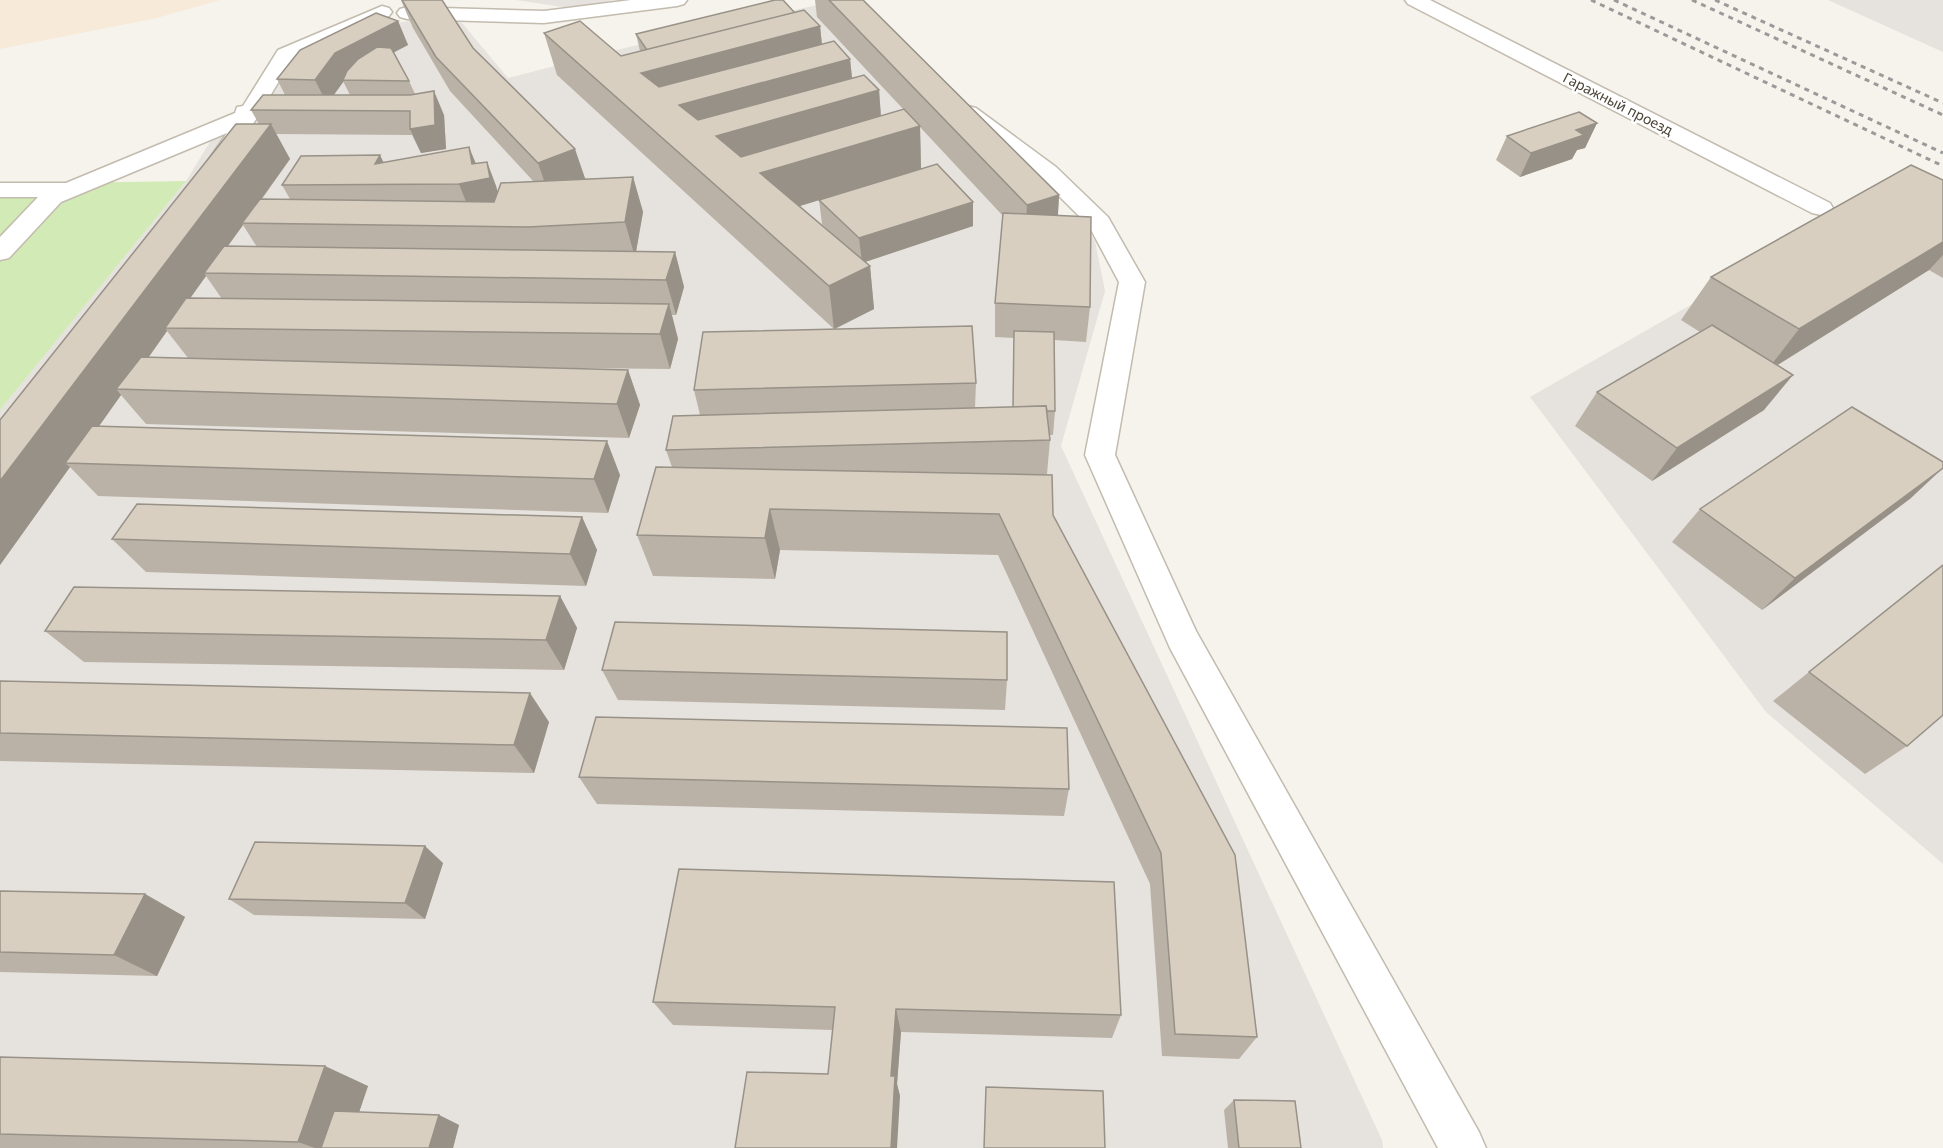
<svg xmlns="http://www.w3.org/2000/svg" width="1943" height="1148" font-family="'Noto Sans',sans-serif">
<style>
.commercial{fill:#f7ead8}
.industrial{fill:#e6e2dd}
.green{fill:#d2eab5}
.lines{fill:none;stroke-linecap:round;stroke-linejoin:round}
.minor-casing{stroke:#c2bbae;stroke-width:3}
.minor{fill:#fff;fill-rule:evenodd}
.rail{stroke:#9a9a9a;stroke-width:3;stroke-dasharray:5 5;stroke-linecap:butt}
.wall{fill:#bab2a6;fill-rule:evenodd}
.shaded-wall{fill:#979187}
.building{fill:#d8cfc1;stroke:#979187;stroke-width:1.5}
.labels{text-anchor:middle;stroke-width:5;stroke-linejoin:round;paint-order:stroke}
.far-street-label{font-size:14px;fill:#4b4439;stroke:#fff}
</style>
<rect width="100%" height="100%" fill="#f6f3ec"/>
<!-- commercial -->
<path class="commercial" d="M0,0H220L157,18L0,49Z"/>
<!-- industrial -->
<g class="industrial">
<path d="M516,0H614L569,8Z"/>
<path d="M840,0L1059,229L1087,230L1095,241L1105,291L1061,446L1382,1140L1383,1148H0V410L186,181L216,132L284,69L375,26L438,17L462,23L508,78L629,47Z"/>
<path d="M1828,0H1943V52Z"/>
<path d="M1879,197L1943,229V864L1766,712L1530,397Z"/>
</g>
<!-- green -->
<path class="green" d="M186,181L0,410V184Z"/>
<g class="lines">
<!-- minor casing -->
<g class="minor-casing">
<g id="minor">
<path d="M631,0H687L684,4L677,6L544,23L407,19L400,17L397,13L400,9L407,7L544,11Z"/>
<path d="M1405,0H1430L1830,203L1833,208L1830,213L1821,215L1812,213L1408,4Z"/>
<path d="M382,6L389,8L392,12L389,16L293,58L227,167L219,169L211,167L207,162L227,133L61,202L9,258L0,260V237L38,197H0V183H66L235,113L237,107L243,106L278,50Z"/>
<path d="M968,106L976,108L1056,167L1108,217L1145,282L1115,455L1196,631L1479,1132L1486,1148H1438L1170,648L1085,455L1119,282L1089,226L1040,177L960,118L957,113L960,108Z"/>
</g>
</g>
<!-- minor -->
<use href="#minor" class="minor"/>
<!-- rail -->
<g class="rail">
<path d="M1591,0L1943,166"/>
<path d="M1614,0L1943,153"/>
<path d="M1692,0L1943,115"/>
<path d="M1715,0L1943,103"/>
</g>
</g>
<!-- wall -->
<g class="wall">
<path d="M401,0H442L473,48L585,179L633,177L643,212L636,252H675L684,287L676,315H672L678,339L670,369L493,367L628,370L640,405L629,438L146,424L121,395L99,426L620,475L608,513L98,496L70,467L0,565V420L259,124L251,110L285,95L277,79L398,21L408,45L394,52L409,81L415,94L444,115L446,149L421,153L412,135L276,134L290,159L262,199H290L282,185L383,163L476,164L487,162L496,186L498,192L534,182L450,91L413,28ZM343,81L350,95H334ZM243,225L257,247L228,246ZM206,276L222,299L190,298ZM167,331L188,358L149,357Z"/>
<path d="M815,0H863L1059,195L1058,215L1090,307L1086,342L1054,340L1055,411L1053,435H1049L1050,440L1047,474H1033L1053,515L1257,1037L1239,1059L1162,1056L1150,884L998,555L780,550L775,579L653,576L637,535L672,467L666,450L700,415L694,390L834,329L557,75L544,33L621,56L640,51L636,34L795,13L820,26L822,44L850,59L852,78L879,90L881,116L904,110L817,17ZM920,127L1003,216L995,303V337L1014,338L1013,407L975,408L976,383L835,329L874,309L870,266L865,262L973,226V202L921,168ZM819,200L822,224L829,231L800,206Z"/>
<path d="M1597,123L1585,148L1577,150L1572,159L1520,177L1496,160L1507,136Z"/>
<path d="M1943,180V278L1929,270L1777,365L1764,410L1652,481L1575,426L1597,392L1700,332L1681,320L1711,277Z"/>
<path d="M1911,498L1762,610L1672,542L1700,509Z"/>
<path d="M582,517L597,550L586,586L146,572L112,539Z"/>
<path d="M560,596L577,628L564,670L84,662L45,631Z"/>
<path d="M602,670L1007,680L1005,710L618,700Z"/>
<path d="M1809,672L1907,746L1865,774L1773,701Z"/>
<path d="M0,681L549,722L534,773L0,761Z"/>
<path d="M579,777L1069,789L1064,816L597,804Z"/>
<path d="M443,863L425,919L254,915L229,899Z"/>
<path d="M0,891L145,894L185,917L157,976L0,972Z"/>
<path d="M653,1002L1121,1015L1112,1038L901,1032L897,1084L900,1096L833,1030L673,1025Z"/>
<path d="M0,1057L368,1086L359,1112L439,1115L459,1125L453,1148H0Z"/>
<path d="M1234,1100L1301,1148H1228L1224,1110Z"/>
</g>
<!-- shaded-wall -->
<g class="shaded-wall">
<path d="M398,21L408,45L347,77L327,104L315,80L335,53Z"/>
<path d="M820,26L824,66L850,59L854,97L879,90L882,133L725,179L641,73Z"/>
<path d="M434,91L444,115L446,149L421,153L410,129Z"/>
<path d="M1597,123L1585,148L1577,150L1572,159L1520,177L1531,153L1576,130Z"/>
<path d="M271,124L290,159L244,223H242L243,225L208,273H204L206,276L169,328H165L167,331L125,390L116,389L121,395L73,463H65L70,467L0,565V481Z"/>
<path d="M920,126L921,169L767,216L760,173Z"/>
<path d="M469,147L479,171L487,162L496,186L500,203L469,209L459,184L472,164Z"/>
<path d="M575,149L587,184L550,198L538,163Z"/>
<path d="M380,155L392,180L375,164Z"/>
<path d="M633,177L643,212L635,257L625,222Z"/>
<path d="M1059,195L1057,230L1025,240L1027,205Z"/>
<path d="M973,202V226L862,263L859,238Z"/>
<path d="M1943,242V255L1929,270L1765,373L1799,329Z"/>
<path d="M675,252L684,287L676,315L666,280Z"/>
<path d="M870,266L874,309L834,329L829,286Z"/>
<path d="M669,304L678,339L670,369L660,334Z"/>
<path d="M628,370L640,405L629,438L617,404Z"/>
<path d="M1793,375L1764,410L1652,481L1677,448Z"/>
<path d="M607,441L620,475L608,513L594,479Z"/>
<path d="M1943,468L1911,498L1762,610L1795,578Z"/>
<path d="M770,509L780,550L775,579L765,538Z"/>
<path d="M582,517L597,550L586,586L570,554Z"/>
<path d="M560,596L577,628L564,670L546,640Z"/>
<path d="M530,693L549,722L534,773L514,745Z"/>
<path d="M425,846L443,863L425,919L405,903Z"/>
<path d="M145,894L185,917L157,976L114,955Z"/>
<path d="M896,1009L901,1032L897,1084L900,1096L897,1148H891V1076Z"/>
<path d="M325,1066L368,1086L347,1148H315L298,1142Z"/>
<path d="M439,1115L459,1125L453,1148H429Z"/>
</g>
<!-- building -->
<g class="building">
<path d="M402,0H442L473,48L575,149L538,163L436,57Z"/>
<path d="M775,0H783L795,13L647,50L636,34Z"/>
<path d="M829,0H863L1059,195L1027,205Z"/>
<path d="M804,10L820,26L641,73L659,87L834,41L850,59L679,105L698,120L864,75L879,90L716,136L741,157L904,109L920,126L760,173L870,266L829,286L544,33L580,21L621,56Z"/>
<path d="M376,13L398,21L335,53L315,80L277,79L300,50Z"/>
<path d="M377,47L391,48L409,81L343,80L347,71L358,59Z"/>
<path d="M434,91L435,125L410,129V111L251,110L263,95H410Z"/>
<path d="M1579,112L1597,123L1576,130L1584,135L1531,153L1507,136Z"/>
<path d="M236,124H271L0,481V420Z"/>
<path d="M469,147L472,164L487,162L490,178L459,184L282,185L301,156L380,155L375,164Z"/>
<path d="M937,164L973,202L859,238L819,200Z"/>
<path d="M1911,165L1943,180V242L1799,329L1711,277Z"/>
<path d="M633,177L625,222L528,227L242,223L260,199L494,202L501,183Z"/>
<path d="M1003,213L1091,217L1090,307L995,303Z"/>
<path d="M224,246L675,252L666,280L204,273Z"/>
<path d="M186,298L669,304L660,334L165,328Z"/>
<path d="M1712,325L1793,375L1677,448L1597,392Z"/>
<path d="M972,326L976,383L694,390L703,332Z"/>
<path d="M1014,331L1054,332L1055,411H1047L1046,406L1013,407Z"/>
<path d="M141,357L628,370L617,404L116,389Z"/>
<path d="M1046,406L1050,440L666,450L673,416Z"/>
<path d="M1852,407L1943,462V468L1795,578L1700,509Z"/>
<path d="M92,426L607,441L594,479L65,463Z"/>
<path d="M656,467L1052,475L1053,515L1235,855L1257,1037L1175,1034L1161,853L999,514L770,509L765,538L637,535Z"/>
<path d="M137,504L582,517L570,554L112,539Z"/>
<path d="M1943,565V715L1907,746L1809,672Z"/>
<path d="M74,587L560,596L546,640L45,631Z"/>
<path d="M615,622L1007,632V680L602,670Z"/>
<path d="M0,681L530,693L514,745L0,733Z"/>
<path d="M596,717L1067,728L1069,789L579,777Z"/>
<path d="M255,842L425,846L405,903L229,899Z"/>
<path d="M679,869L1114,882L1121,1015L896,1009L891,1076H895L891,1148H735L747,1072L828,1074L835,1007L653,1002Z"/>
<path d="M0,891L145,894L114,955L0,952Z"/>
<path d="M0,1057L325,1066L298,1142L0,1134Z"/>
<path d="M986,1087L1103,1091L1105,1148H984Z"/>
<path d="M1234,1100L1295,1101L1301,1148H1239Z"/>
<path d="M334,1111L439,1115L429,1148H321Z"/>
</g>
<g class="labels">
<!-- far-street labels -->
<g class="far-street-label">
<text transform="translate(1618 104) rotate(27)" y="5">Гаражный проезд</text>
</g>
</g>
</svg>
